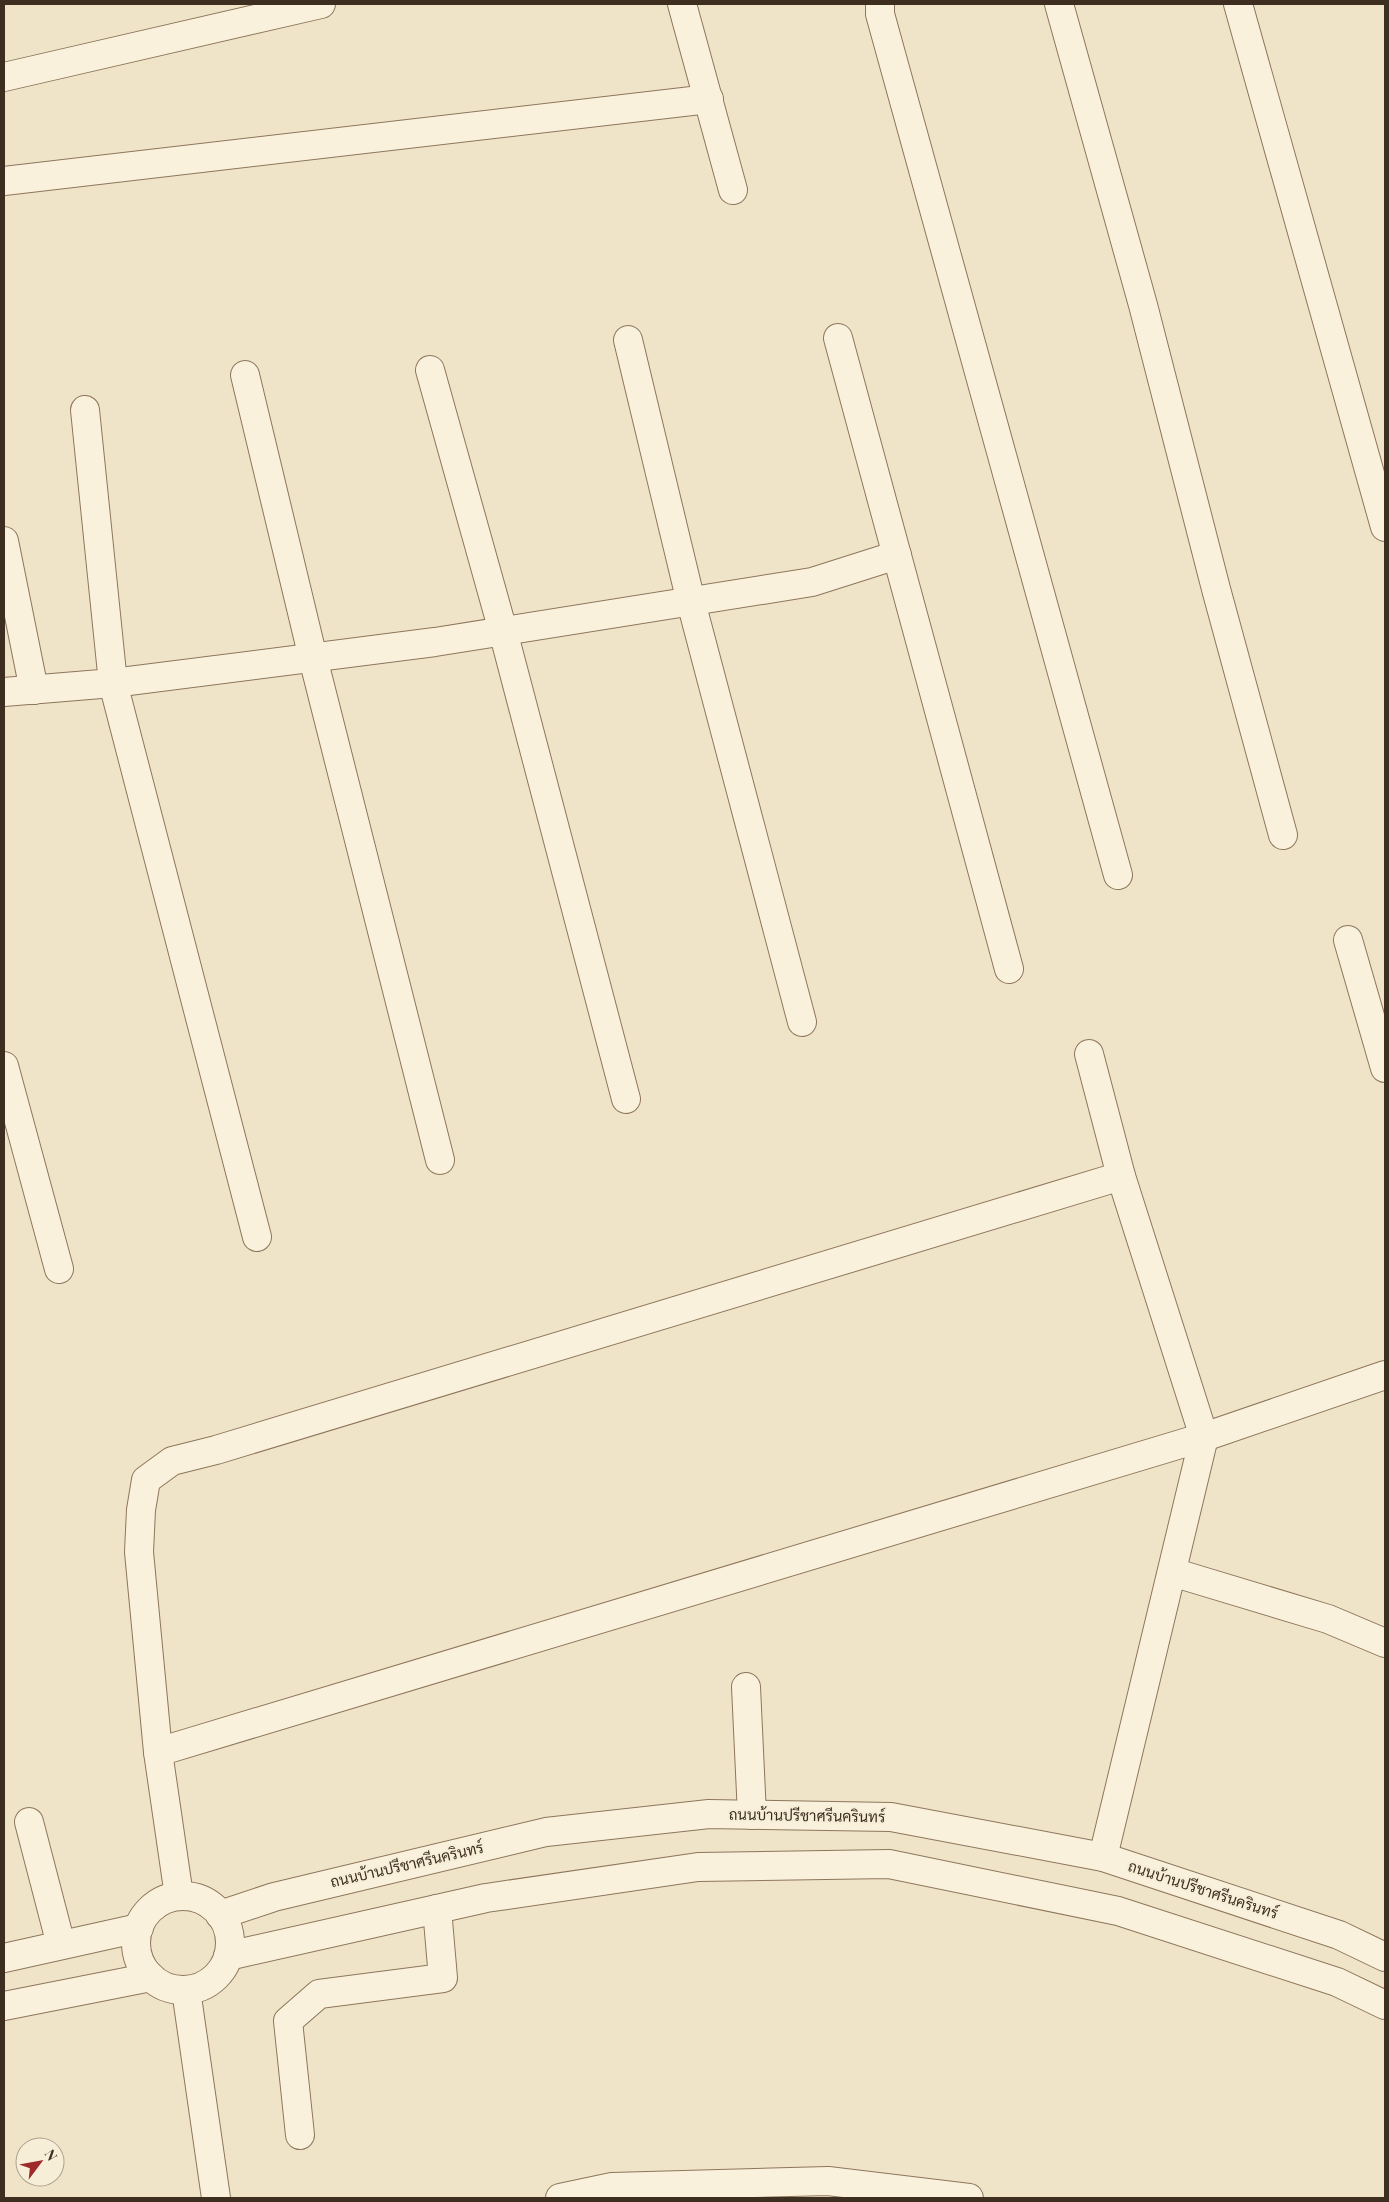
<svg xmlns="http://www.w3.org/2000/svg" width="1389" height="2202" font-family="'Playfair Display',Sarabun,serif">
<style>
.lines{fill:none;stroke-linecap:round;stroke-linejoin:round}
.minor-casing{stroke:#8d765c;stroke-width:30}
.minor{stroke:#faf1dc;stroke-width:28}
.labels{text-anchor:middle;stroke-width:4.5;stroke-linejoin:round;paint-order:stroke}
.street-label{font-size:15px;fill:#3d2e20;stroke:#f7eed8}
</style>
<rect width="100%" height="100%" fill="#f0e4c8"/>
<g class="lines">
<!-- minor casing -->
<g class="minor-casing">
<g id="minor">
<path d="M682,4L733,190"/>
<path d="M880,4V14L1118,875"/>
<path d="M1059,4L1143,305L1216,589L1283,835"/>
<path d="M1238,4L1385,527"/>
<path d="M4,77L321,4"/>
<path d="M4,181L709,99"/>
<path d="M838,338L1009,969"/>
<path d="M628,340L691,602L802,1022"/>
<path d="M430,370L503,631L626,1099"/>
<path d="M245,375L313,658L440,1160"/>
<path d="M85,410L113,683L257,1237"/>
<path d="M4,541L34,690"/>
<path d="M4,692L113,683L435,642L812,582L897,555"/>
<path d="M1348,940L1385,1068"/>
<path d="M1089,1054L1121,1176L1204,1437L1103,1857"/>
<path d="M4,1066L59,1269"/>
<path d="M1172,1572L1328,1619L1385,1643"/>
<path d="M746,1687L752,1815"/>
<path d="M158,1752L139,1552L141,1510L146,1480L172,1461L216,1450L1121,1176"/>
<path d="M29,1822L61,1945"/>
<path d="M179,1896L158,1752L1204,1437L1385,1375"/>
<circle cx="183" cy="1943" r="47"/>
<path d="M220,1915L274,1897L546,1832L709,1814L891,1817L1103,1857L1339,1935L1385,1957"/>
<path d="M228,1956L486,1898L698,1867L889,1864L1118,1911L1337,1982L1385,2005"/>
<path d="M4,1958L139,1928"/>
<path d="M186,1990L216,2198"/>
<path d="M4,2006L151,1977"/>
<path d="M300,2135L288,2021L319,1994L443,1978L437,1909"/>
<path d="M560,2198L612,2187L828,2181L969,2198"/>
</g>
</g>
<!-- minor -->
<use href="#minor" class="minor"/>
</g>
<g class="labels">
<!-- street labels -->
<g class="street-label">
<text transform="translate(807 1816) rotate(1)" y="5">ถนนบ้านปรีชาศรีนครินทร์</text>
<text transform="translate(407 1865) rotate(-13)" y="5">ถนนบ้านปรีชาศรีนครินทร์</text>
<text transform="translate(1203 1890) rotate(18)" y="5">ถนนบ้านปรีชาศรีนครินทร์</text>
</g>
</g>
<!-- border -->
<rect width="1389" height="2202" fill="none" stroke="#3d2e20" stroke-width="10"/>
<!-- north arrow -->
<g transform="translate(40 2162) rotate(58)"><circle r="24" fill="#f7eed8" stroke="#ada18e"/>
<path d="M0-4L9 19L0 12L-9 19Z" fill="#9e2a2b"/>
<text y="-8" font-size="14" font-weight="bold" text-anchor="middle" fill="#3d2e20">N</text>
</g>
</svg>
